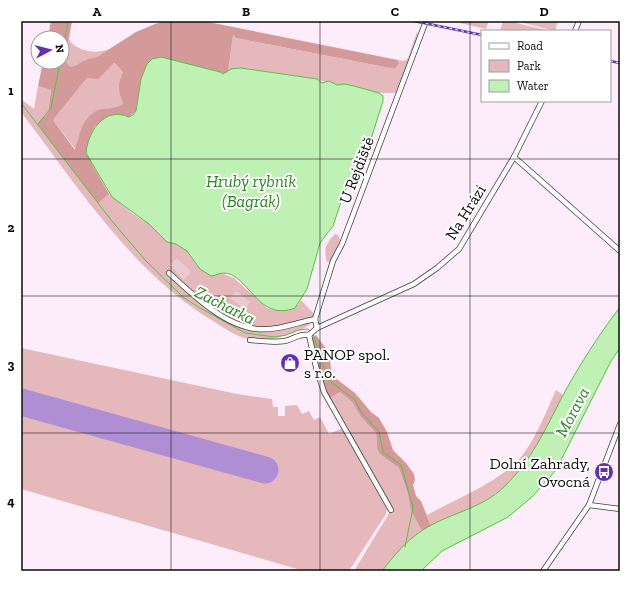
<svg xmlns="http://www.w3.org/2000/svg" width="641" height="592" font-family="'Zilla Slab',serif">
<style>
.green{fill:#e5b9bc}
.forest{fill:#d49a99;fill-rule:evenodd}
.pitch{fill:#edcad1}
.water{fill:#bff1b5;stroke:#55c242}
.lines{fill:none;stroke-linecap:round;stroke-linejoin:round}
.stream{stroke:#55c242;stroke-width:1}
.runway{stroke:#b08ed4;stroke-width:27}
.street-casing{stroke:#3f3f3f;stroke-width:6}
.street{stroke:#fff;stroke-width:4.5}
.rail-casing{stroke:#6430b0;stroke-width:2.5}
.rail{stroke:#fff;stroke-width:1;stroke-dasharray:3;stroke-linecap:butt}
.grid{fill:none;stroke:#0c0c0c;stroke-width:1;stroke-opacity:0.55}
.labels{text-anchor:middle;stroke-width:4;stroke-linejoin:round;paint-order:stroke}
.street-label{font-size:16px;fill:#0c0c0c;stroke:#fff}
.poi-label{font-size:16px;fill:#0c0c0c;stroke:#fff;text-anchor:start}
.water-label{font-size:17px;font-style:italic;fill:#29861e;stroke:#fff}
.neatline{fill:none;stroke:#0c0c0c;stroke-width:1.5}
.grid-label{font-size:13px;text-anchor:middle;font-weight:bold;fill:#0c0c0c}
</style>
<rect width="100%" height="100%" fill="#fdecf9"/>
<!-- green -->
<g class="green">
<path d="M451,21H489L486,29Z"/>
<path d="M503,21H508L550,31H500Z"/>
<path d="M516,21H558L555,31Z"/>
<path d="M417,32L419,39L398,93H379L346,84L337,85C330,81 324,83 317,79L241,68L232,69L228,72L233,35L236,38L395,69L399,64L398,60L404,61L408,58Z"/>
<path d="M69,39C75,51 98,55 108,49L99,57L84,60L78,66L70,68L65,61Z"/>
<path d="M113,63L123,72C117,84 118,91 123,104L115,109L96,111L78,139L76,150L53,120L87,78Z"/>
<path d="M38,86L51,90L48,113L37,124L98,202L109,194L133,214L149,224L167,242L176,244L187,251L196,264L234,278L267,308L273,310L298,305L301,300L316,316C310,329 295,332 283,336C273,340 259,342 248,339C235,336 224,328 213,321C133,274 76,184 21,112V99L34,109Z"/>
<path d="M335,234L338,235L342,244L331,262H327C323,248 326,244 335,234Z"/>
<path d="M21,348L237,394L272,399L273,407H278V416H285V406L297,405L302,414L309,411L314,420L320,417L329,434L343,428L385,504L387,508L386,514L349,571H304L21,489V413L263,480L268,462L21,393Z"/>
<path d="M556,390L563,395L545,434L525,464L504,487L479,506L431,526L427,515C454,500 485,488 510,468C532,450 544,416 556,390Z"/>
<path d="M340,392L352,402L361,417L376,433L377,449L381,455L399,468L408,494L411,511L422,531L394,556L382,571H354L391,510L364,457L330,398Z"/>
</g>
<!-- forest -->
<g class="forest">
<path d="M51,21H72L65,61L70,67C78,66 79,63 85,60C92,57 97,59 103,53L136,32L155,24L165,21H203L398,60L399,64L395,69L236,38L233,35L228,72L226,74L216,71L147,64L141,79L136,111L129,117L124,115L95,126L88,142L92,164L109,194L98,203L37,124L48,113L51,90L38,86L43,62H62V38H48ZM114,63L123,72C117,84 118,91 123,104C111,111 104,107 96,111C82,118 79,137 75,150L53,120L87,78L98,79Z"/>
<path d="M316,335L332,357L330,360L331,368L334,377L355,393L371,412L379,418L387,432L393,450L406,463L414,474L415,480L413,485L416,496L421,501L431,526L422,531L411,511L408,494L399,468L381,455L377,449L376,433L361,417L352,402L340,392L330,398L325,390L312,338Z"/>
</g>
<!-- pitch -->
<g class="pitch">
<path d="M177,258L191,272L184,280L170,265Z"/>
<path d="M236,291L250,302L245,309L230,298Z"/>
</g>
<!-- water -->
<g class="water">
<path d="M161,57L220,72L223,74L231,69L241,68L317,79L322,83L329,81L337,85L344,84L354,86L379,93L383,96V101L371,139L344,193L333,226L320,243L307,289L295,308C257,323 248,272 223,273C219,273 215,276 211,276L200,269L187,251L176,244L167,242L149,224L112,197L86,153C88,132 104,106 129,117L133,115L136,111L141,79L147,64L152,59Z"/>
<path d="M620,307V348L611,361L556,470L533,496L508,517L442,551L421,571H382C393,557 405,542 420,532C447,513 481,510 505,486C532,459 544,432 561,399C578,367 598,336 620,307Z"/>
</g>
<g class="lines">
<!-- stream -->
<g class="stream">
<path d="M62,54L68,21"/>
<path d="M21,103L111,220L146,261L183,297L200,308L245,333L275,337L286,335L298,330L308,329L311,332"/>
<path d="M38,124L51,108L60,62"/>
<path d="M313,334L328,380L355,400L361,412L379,432L383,452L401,465L413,508L405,547"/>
</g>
<!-- runway -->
<path class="runway" d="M21,402L265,470"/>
<!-- street casing -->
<g class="street-casing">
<g id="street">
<path d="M575,31L579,21"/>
<path d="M514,157L620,251"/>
<path d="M169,273C192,294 224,326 257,329C276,331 296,323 315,319"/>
<path d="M317,328L315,319L333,261L342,244L426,21"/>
<path d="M309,335L317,328L414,284L437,268L459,249L514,157L542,101"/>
<path d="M309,335L316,367L324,392L391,510"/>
<path d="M250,340C261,341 273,343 285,341C294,339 300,333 309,335"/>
<path d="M589,505L620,509"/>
<path d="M543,571L589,505L620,424"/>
</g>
</g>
<!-- street -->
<use href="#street" class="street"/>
<!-- rail casing -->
<g class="rail-casing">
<g id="rail">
<path d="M414,21L482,35"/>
<path d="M610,61L620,63"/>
</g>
</g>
<!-- rail -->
<use href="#rail" class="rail"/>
</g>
<!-- grid -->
<path class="grid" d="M171,21V571M320,21V571M470,21V571M21,159H620M21,296H620M21,433H620"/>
<!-- icons -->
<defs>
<g id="shop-disc" transform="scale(1)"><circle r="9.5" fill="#6430b0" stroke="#fff"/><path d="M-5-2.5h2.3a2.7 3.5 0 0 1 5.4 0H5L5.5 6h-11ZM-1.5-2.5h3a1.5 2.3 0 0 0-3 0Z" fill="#fff"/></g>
<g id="bus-disc" transform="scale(1)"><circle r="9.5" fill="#6430b0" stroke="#fff"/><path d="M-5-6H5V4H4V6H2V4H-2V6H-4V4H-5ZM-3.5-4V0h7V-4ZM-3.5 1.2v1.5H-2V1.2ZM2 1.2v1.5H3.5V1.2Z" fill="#fff"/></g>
</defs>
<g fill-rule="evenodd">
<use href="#shop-disc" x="290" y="363"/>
<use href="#bus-disc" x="604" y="472"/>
</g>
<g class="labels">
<!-- street labels -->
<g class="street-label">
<text transform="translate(356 170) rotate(-69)" y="6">U Rejdiště</text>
<text transform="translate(465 212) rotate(-58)" y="6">Na Hrázi</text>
</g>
<!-- poi labels -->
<g class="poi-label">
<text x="304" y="360">PANOP spol.<tspan x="304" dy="18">s r.o.</tspan></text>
<text x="590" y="469" text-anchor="end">Dolní Zahrady,<tspan x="590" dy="18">Ovocná</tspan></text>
</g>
<!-- water labels -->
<g class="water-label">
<text x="251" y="187">Hrubý rybník<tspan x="251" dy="20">(Bagrák)</tspan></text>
<text transform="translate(225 305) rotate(27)" y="6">Zacharka</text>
<text transform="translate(572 412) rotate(-62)" y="6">Morava</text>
</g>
</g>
<!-- border -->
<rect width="641" height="592" fill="none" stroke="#ffffff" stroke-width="44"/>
<!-- legend -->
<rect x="481" y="30" width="130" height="72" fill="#ffffff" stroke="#9e9e9e"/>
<rect x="489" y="43" width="20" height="6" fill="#ffffff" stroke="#9e9e9e"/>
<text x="517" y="50" font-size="12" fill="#0c0c0c">Road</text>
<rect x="489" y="60" width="20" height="12" fill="#e5b9bc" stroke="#9e9e9e"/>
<text x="517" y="70" font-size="12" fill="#0c0c0c">Park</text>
<rect x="489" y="80" width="20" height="12" fill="#bff1b5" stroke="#9e9e9e"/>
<text x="517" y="90" font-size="12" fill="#0c0c0c">Water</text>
<!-- north arrow -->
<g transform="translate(50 50) rotate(83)"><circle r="19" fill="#ffffff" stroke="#9e9e9e"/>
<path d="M0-3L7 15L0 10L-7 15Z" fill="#6430b0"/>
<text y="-6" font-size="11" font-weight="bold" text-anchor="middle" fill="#0c0c0c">N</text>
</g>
<rect x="22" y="22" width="597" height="548" class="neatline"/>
<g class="grid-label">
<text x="97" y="16">A</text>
<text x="246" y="16">B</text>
<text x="395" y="16">C</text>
<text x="544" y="16">D</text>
<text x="11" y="95">1</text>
<text x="11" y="232">2</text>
<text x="11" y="369">3</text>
<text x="11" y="506">4</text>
</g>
</svg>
